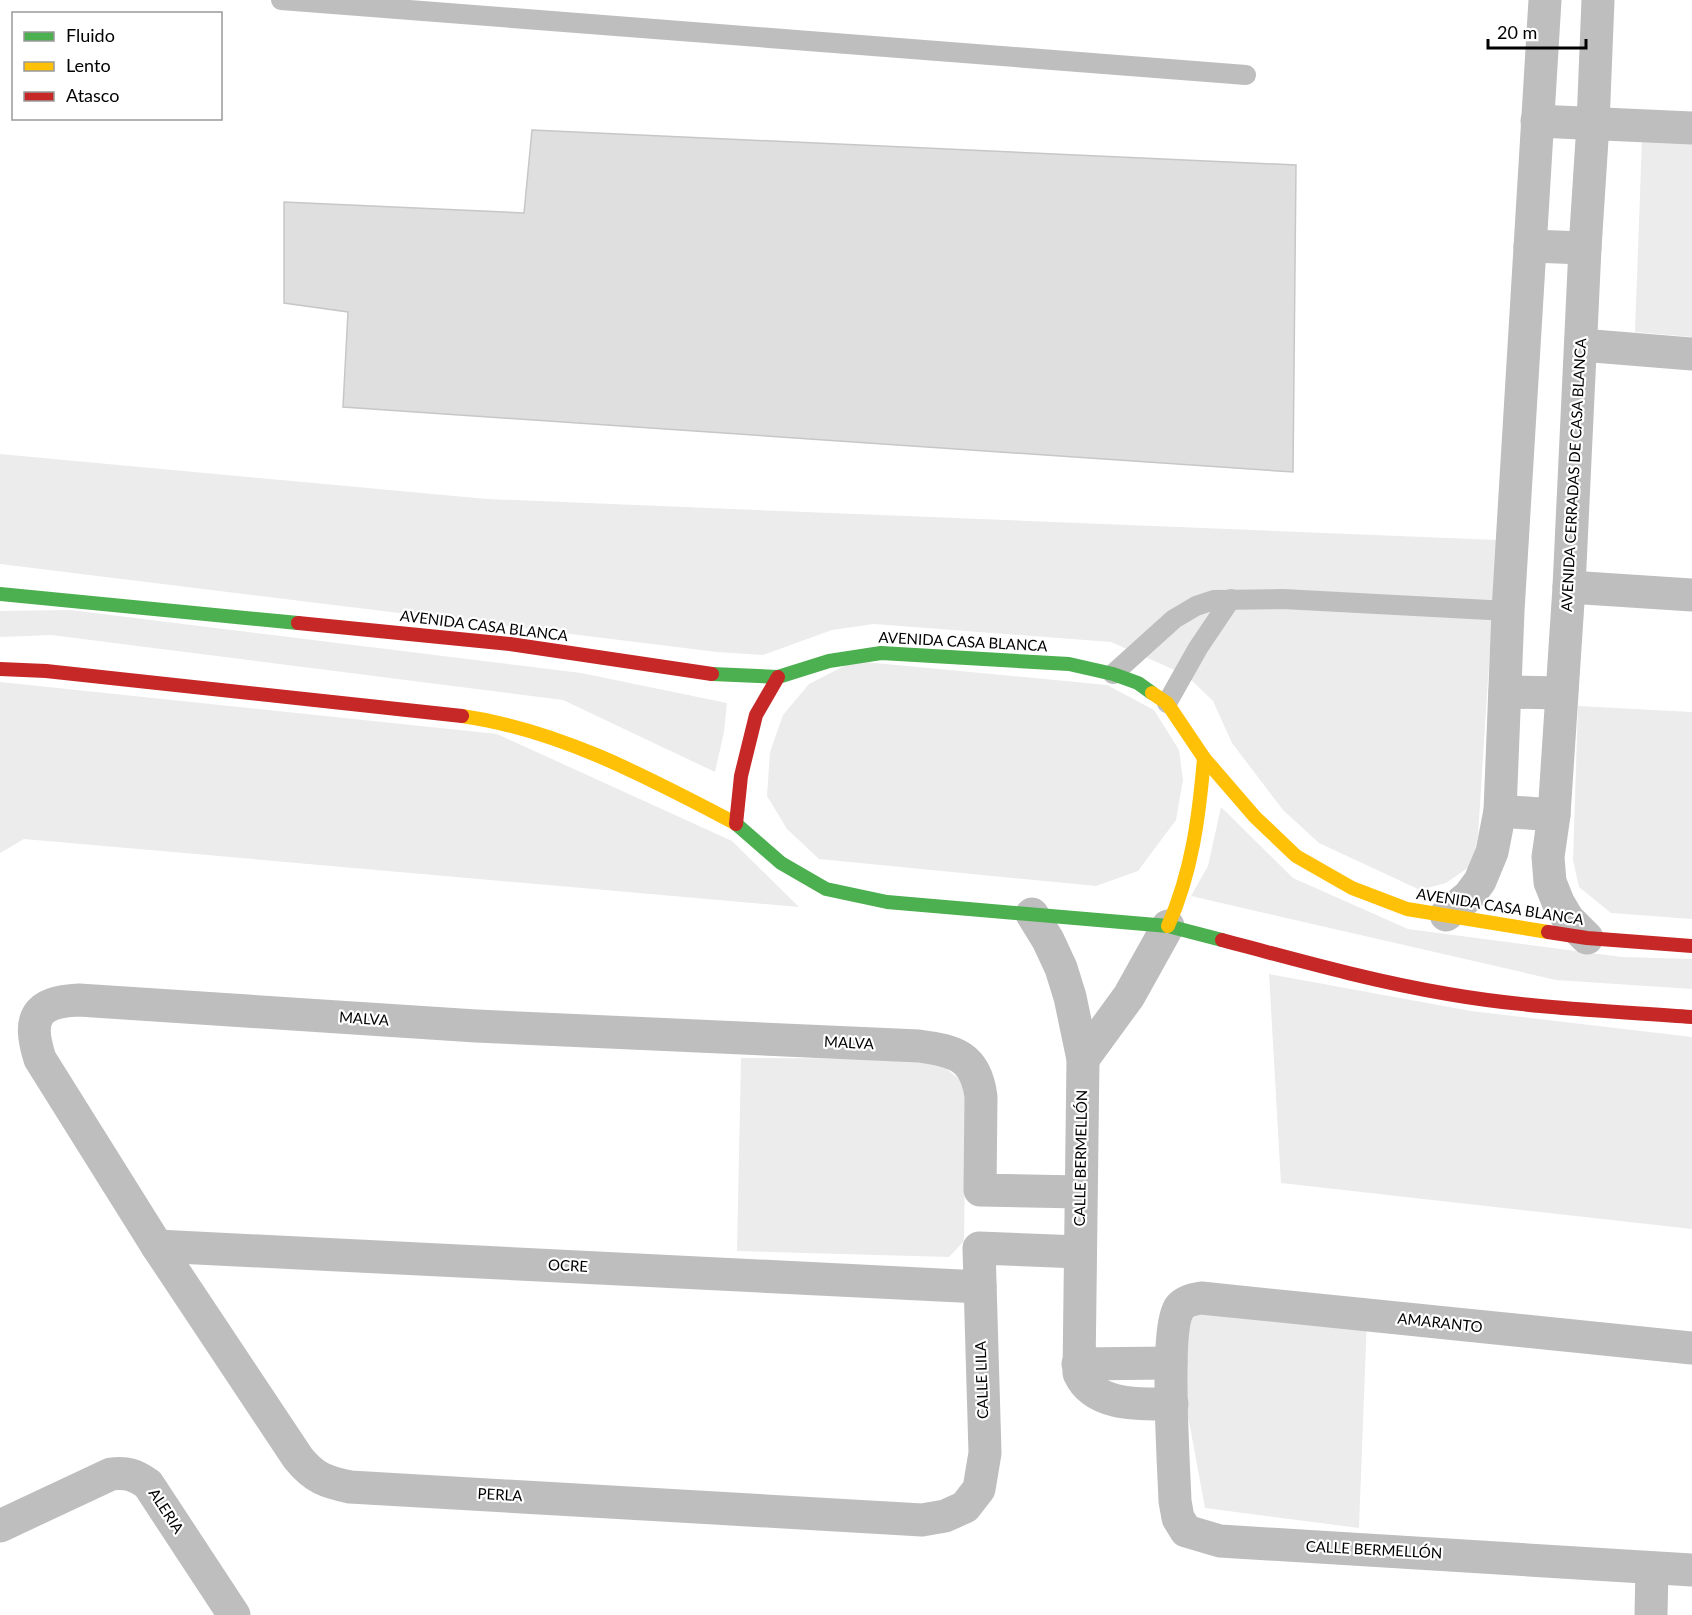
<svg xmlns="http://www.w3.org/2000/svg" width="1692" height="1615" font-family="Lato,sans-serif">
<style>
.green{fill:#ececec}
.building{fill:#dfdfdf;stroke:#c7c7c7;stroke-width:1.5}
.lines{fill:none;stroke-linecap:round;stroke-linejoin:round}
.lane{stroke:#bebebe;stroke-width:20}
.street{stroke:#bebebe;stroke-width:33}
.fast{stroke:#4caf50;stroke-width:14}
.slow{stroke:#ffc107;stroke-width:14}
.jam{stroke:#c62828;stroke-width:14}
.labels{text-anchor:middle;stroke-width:4.5;stroke-linejoin:round;paint-order:stroke}
.street-label{font-size:15px;fill:#000;stroke:#fff}
</style>
<rect width="100%" height="100%" fill="#fff"/>
<!-- green -->
<g class="green">
<path d="M1642,139L1692,143V337L1635,332Z"/>
<path d="M0,454L487,499L1497,540L1478,835L1472,865L1446,883L1420,890L1319,843L1283,810L1232,743L1213,701L1186,675L1111,642L874,624L832,630L763,655L717,652L0,564Z"/>
<path d="M70,610L581,673L727,703L724,732L715,772L563,700L51,635L0,637V611Z"/>
<path d="M854,661L1107,685L1154,710L1179,750L1183,780L1176,820L1138,871L1096,886L819,859L787,829L767,796L770,752L783,715L809,684Z"/>
<path d="M0,682L497,734L732,841L799,907L24,839L0,853Z"/>
<path d="M1578,706L1692,712V919L1611,913L1579,887L1573,860Z"/>
<path d="M1221,807L1293,878L1408,929L1622,957L1692,959V989L1556,980L1191,896L1208,866Z"/>
<path d="M1269,974L1471,1011L1692,1037V1229L1281,1183Z"/>
<path d="M741,1058L935,1059L966,1085L964,1241L949,1257L737,1251Z"/>
<path d="M1205,1302L1367,1318L1359,1528L1205,1508L1186,1405L1182,1326Z"/>
</g>
<!-- building -->
<path class="building" d="M532,130L1296,165L1293,472L343,407L348,312L284,303V202L524,213Z"/>
<g class="lines">
<!-- lane -->
<g class="lane">
<path d="M281,0L1246,75"/>
<path d="M1113,674L1174,619L1196,606L1214,600L1283,599L1508,611"/>
<path d="M1167,703L1198,648L1231,599"/>
</g>
<!-- street -->
<g class="street">
<path d="M1537,121L1692,128"/>
<path d="M1530,246L1585,248"/>
<path d="M1581,345L1692,354"/>
<path d="M1569,587L1692,595"/>
<path d="M1505,692L1561,693"/>
<path d="M1500,811L1554,815"/>
<path d="M1032,914L1048,940L1061,968L1070,997L1083,1059L1079,1373C1094,1407 1141,1404 1172,1404"/>
<path d="M1446,915L1469,896L1480,881L1492,852L1500,811L1508,611L1545,0"/>
<path d="M1587,938L1568,919L1558,902L1550,882L1548,857L1554,815L1569,587L1585,248L1593,124L1598,0"/>
<path d="M1083,1059L1129,996L1168,926"/>
<path d="M157,1246L980,1287"/>
<path d="M1080,1252L979,1248L985,1453L979,1489L965,1507L945,1516L922,1520L350,1487C326,1482 314,1478 298,1458L157,1246L40,1059C27,1018 35,1002 79,1000L476,1026L919,1046C955,1051 976,1056 981,1097L980,1190L1081,1192"/>
<path d="M1692,1348L1201,1298C1194,1299 1185,1301 1180,1307C1164,1328 1174,1468 1175,1501L1178,1518L1186,1531L1220,1541L1692,1570"/>
<path d="M1078,1364L1171,1363"/>
<path d="M0,1526L111,1474C127,1472 135,1475 148,1484L234,1615"/>
<path d="M1651,1615L1652,1569"/>
</g>
<!-- fast -->
<g class="fast">
<path d="M0,594L298,623"/>
<path d="M712,674L778,677L829,661L881,653L1069,664L1113,674L1138,683L1152,693"/>
<path d="M735,823L781,863L826,889L887,902L1168,926L1222,940"/>
</g>
<!-- slow -->
<g class="slow">
<path d="M1152,693L1167,703L1204,758L1255,817L1296,856L1352,888L1407,909L1548,932"/>
<path d="M462,716C560,730 649,778 735,823"/>
<path d="M1168,926C1192,872 1199,817 1204,758"/>
</g>
<!-- jam -->
<g class="jam">
<path d="M298,623L510,644L712,674"/>
<path d="M0,669L46,671L462,716"/>
<path d="M736,824L741,776L756,715L778,677"/>
<path d="M1548,932L1587,938L1692,946"/>
<path d="M1222,940C1297,960 1371,981 1448,994C1528,1008 1610,1011 1692,1017"/>
</g>
</g>
<g class="labels">
<!-- street labels -->
<g class="street-label">
<text transform="translate(1574 475) rotate(-87)" y="5">AVENIDA CERRADAS DE CASA BLANCA</text>
<text transform="translate(484 626) rotate(7)" y="5">AVENIDA CASA BLANCA</text>
<text transform="translate(963 642) rotate(3)" y="5">AVENIDA CASA BLANCA</text>
<text transform="translate(1500 907) rotate(9)" y="5">AVENIDA CASA BLANCA</text>
<text transform="translate(364 1019) rotate(4)" y="5">MALVA</text>
<text transform="translate(849 1043) rotate(3)" y="5">MALVA</text>
<text transform="translate(1081 1158) rotate(-89)" y="5">CALLE BERMELLÓN</text>
<text transform="translate(568 1266) rotate(3)" y="5">OCRE</text>
<text transform="translate(1440 1323) rotate(6)" y="5">AMARANTO</text>
<text transform="translate(982 1380) rotate(-92)" y="5">CALLE LILA</text>
<text transform="translate(500 1495) rotate(3)" y="5">PERLA</text>
<text transform="translate(166 1511) rotate(57)" y="5">ALERIA</text>
<text transform="translate(1374 1550) rotate(3)" y="5">CALLE BERMELLÓN</text>
</g>
</g>
<!-- legend -->
<rect x="12" y="12" width="210" height="108" fill="#ffffff" stroke="#999999" stroke-width="1.5"/>
<rect x="24" y="32" width="30" height="9" fill="#4caf50" stroke="#999999" stroke-width="1.5"/>
<text x="66" y="42" font-size="18" fill="#000000">Fluido</text>
<rect x="24" y="62" width="30" height="9" fill="#ffc107" stroke="#999999" stroke-width="1.5"/>
<text x="66" y="72" font-size="18" fill="#000000">Lento</text>
<rect x="24" y="92" width="30" height="9" fill="#c62828" stroke="#999999" stroke-width="1.5"/>
<text x="66" y="102" font-size="18" fill="#000000">Atasco</text>
<!-- scale -->
<path d="M1488 39v9h98v-9" fill="none" stroke="#000000" stroke-width="3"/>
<text x="1497" y="39" font-size="18" fill="#000000" stroke="#ffffff" stroke-width="4.5" paint-order="stroke">20 m</text>
</svg>
